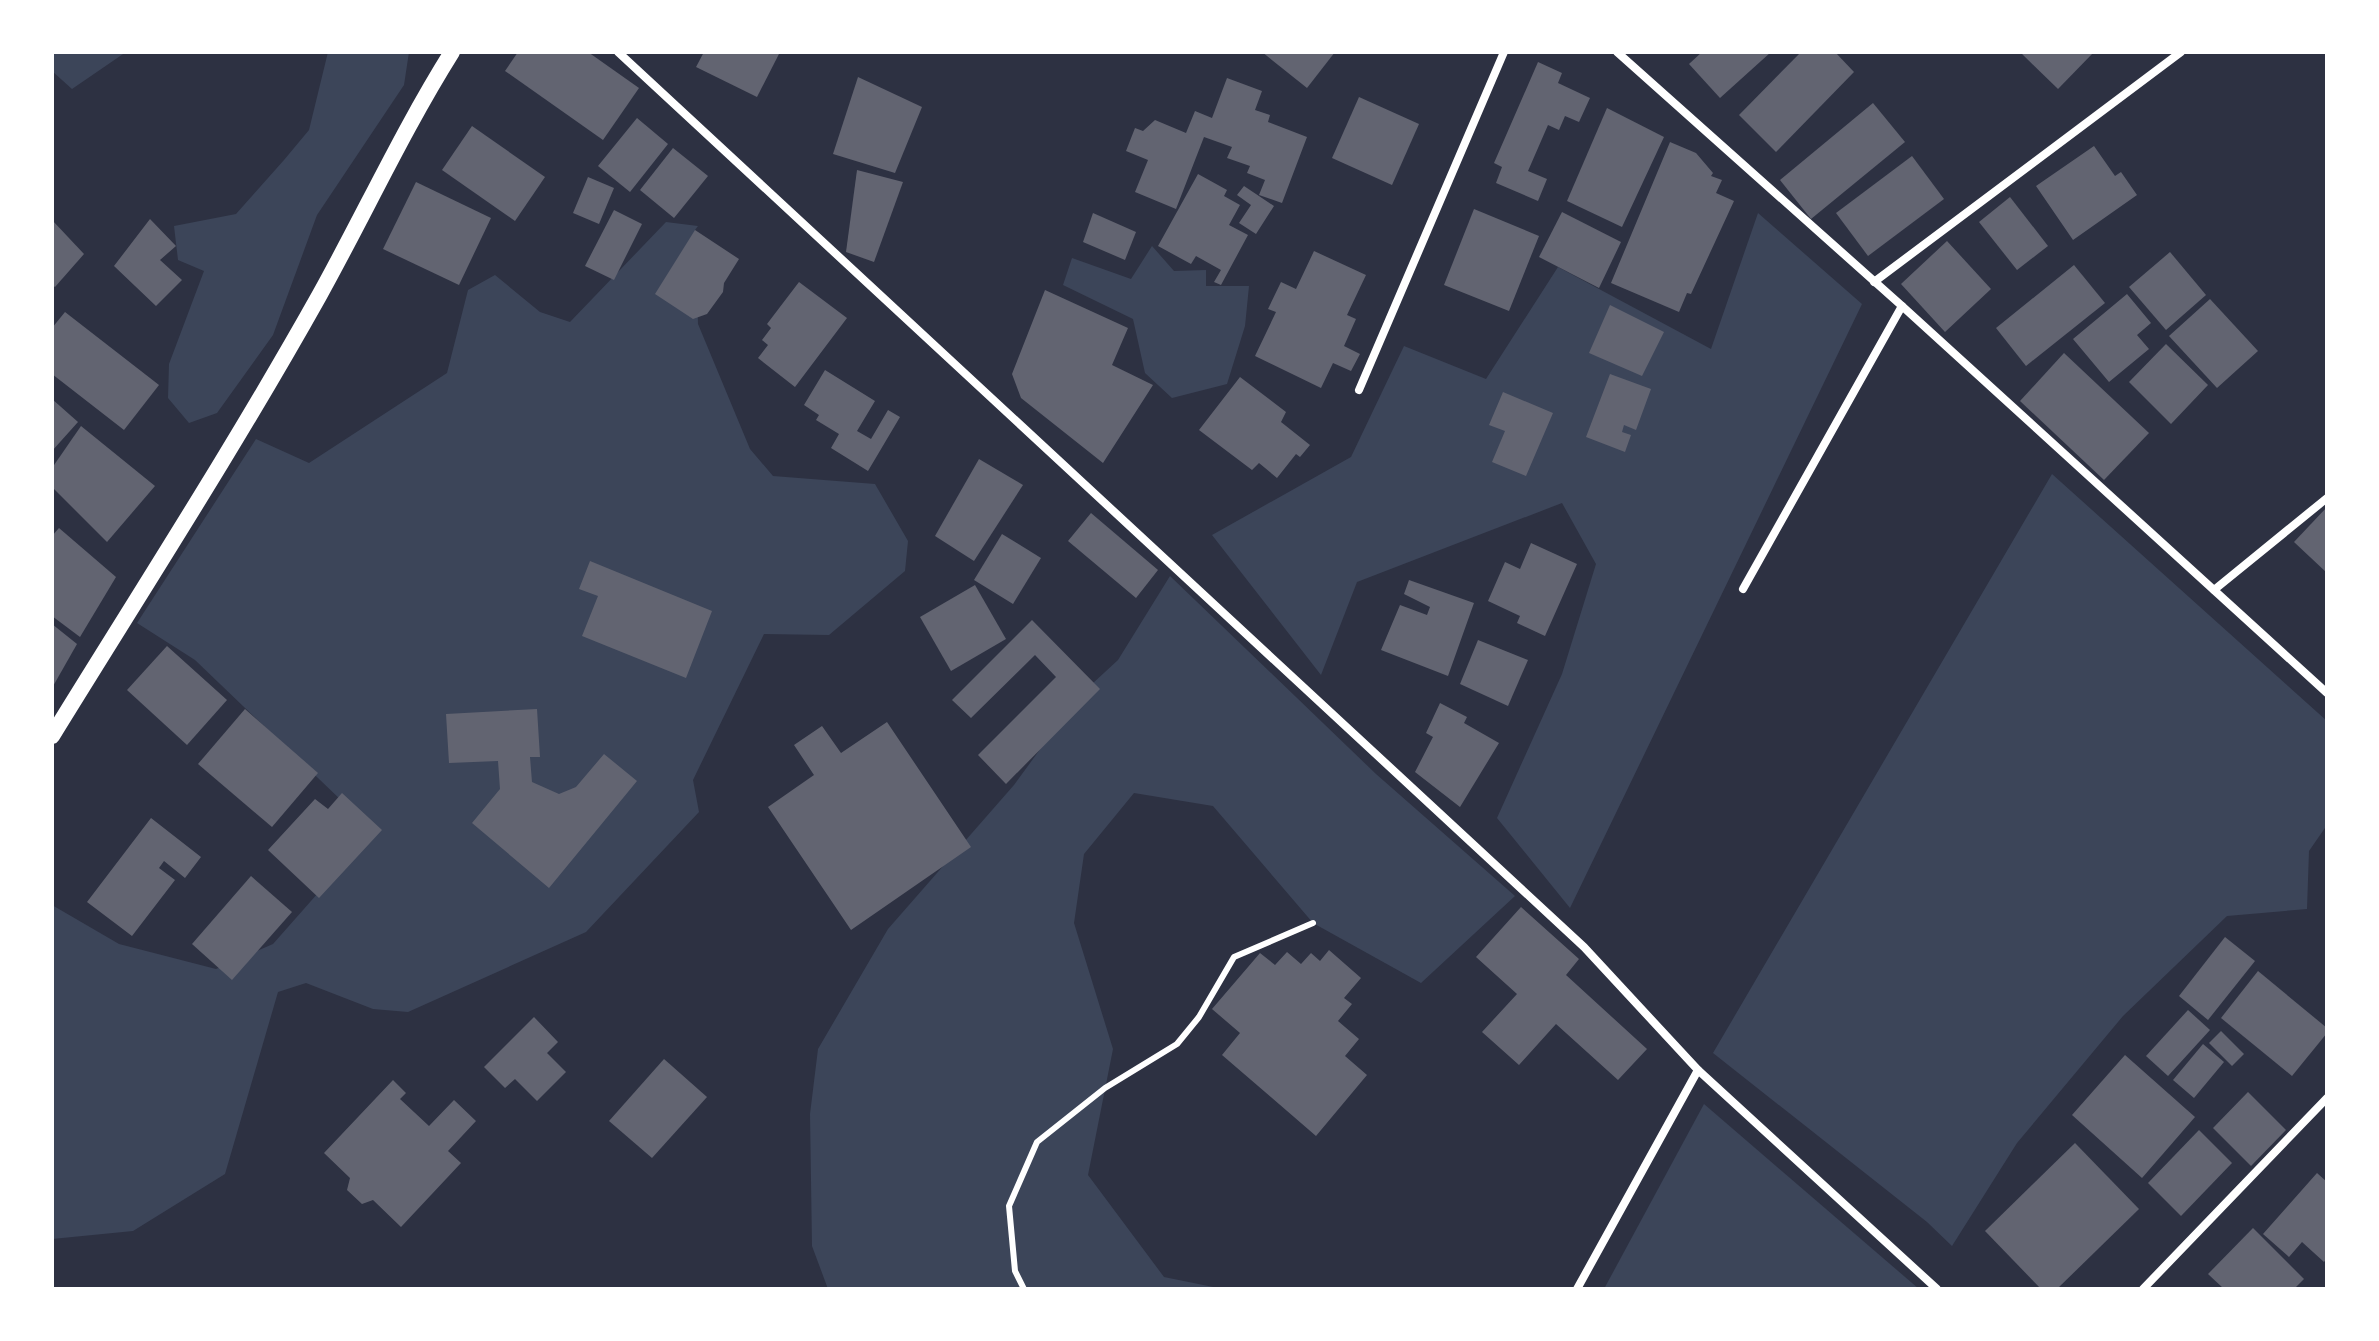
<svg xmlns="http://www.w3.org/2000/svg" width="2379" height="1341" font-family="Karla,sans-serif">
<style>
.green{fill:#3c4559}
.building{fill:#626471}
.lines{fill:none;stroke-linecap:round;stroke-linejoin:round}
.service{stroke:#fff;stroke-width:6}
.minor{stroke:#fff;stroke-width:8}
.secondary{stroke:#fff;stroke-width:16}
</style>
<rect width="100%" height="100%" fill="#2d3142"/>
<!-- green -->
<g class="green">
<path d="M52,52H126L72,89L52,71Z"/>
<path d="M328,52H409L404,85L317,215L273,335L217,413L189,423L168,398L169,364L204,271L178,260L174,226L236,214L284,160L309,130Z"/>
<path d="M1758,213L1862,304L1570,908L1497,818L1562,674L1596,564L1562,503L1357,582L1321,675L1212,535L1351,457L1404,346L1486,379L1558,267L1711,349Z"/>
<path d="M666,222L698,226L695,230L698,324L750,449L773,476L875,484L908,541L905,571L829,635L764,634L693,780L699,812L586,932L408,1012L373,1009L306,983L278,992L225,1174L133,1231L52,1239V905L119,944L216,969L273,944L341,867L343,802L195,660L137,623L256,439L309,463L447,373L468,290L495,275L540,312L570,322Z"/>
<path d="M1152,246L1174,271L1206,270V286H1249L1245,326L1227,384L1172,398L1145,373L1133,319L1063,285L1072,258L1131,279Z"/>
<path d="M2052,474L2327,721V825L2309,851L2307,909L2227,916L2123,1016L2017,1143L1952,1246L1927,1222L1713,1053Z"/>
<path d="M1170,576L1376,774L1515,896L1421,983L1313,923L1213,806L1134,793L1084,854L1074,923L1113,1049L1088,1175L1164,1277L1223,1289H828L812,1246L810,1114L818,1049L888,929L1014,785L1079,696L1118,660Z"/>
<path d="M1704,1104L1919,1289H1604Z"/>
</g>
<!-- building -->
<g class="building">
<path d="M518,52H588L639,88L603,140L505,71Z"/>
<path d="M704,52H780L757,97L696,67Z"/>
<path d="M1262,52H1335L1307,88Z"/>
<path d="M1702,52H1771L1720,98L1689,64Z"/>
<path d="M1801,52H1835L1854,72L1776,152L1739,115Z"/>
<path d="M2020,52H2094L2058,89Z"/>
<path d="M1538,62L1562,73L1558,83L1590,98L1579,122L1565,116L1559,130L1548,125L1528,171L1547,179L1538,201L1496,183L1502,167L1494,163Z"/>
<path d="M858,77L922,107L895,173L833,154Z"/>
<path d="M1227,78L1262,91L1255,110L1270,115L1268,122L1307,137L1282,203L1259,195L1265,180L1247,173L1250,166L1227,158L1232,147L1204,137L1176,209L1135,192L1148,160L1126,151L1135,128L1143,131L1155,120L1186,133L1195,111L1212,118Z"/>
<path d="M1359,97L1419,124L1392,185L1332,158Z"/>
<path d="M1873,103L1905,142L1811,219L1780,180Z"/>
<path d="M1607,108L1664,137L1622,227L1567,201Z"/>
<path d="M637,118L668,144L630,192L598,166Z"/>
<path d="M472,126L545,177L515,221L442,170Z"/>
<path d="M1670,142L1696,153L1713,173L1711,176L1722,180L1716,193L1734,201L1691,294L1687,293L1679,312L1611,283Z"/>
<path d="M2094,146L2115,176L2121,172L2137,195L2073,240L2036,186Z"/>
<path d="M673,148L708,176L674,218L640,190Z"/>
<path d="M1912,156L1944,199L1868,256L1836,213Z"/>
<path d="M857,170L903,182L874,262L846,252Z"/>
<path d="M1198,174L1227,190L1224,196L1240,205L1229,225L1248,235L1221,285L1214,282L1221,270L1196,256L1191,264L1158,246Z"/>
<path d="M588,177L614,188L599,224L573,213Z"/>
<path d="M416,182L491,218L459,285L383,249Z"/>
<path d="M1244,186L1274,206L1256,234L1239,223L1251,205L1237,195Z"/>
<path d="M2010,197L2048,246L2017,270L1979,222Z"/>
<path d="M1474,209L1539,236L1509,311L1444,285Z"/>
<path d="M614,210L642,224L614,280L585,266Z"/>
<path d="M1562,212L1621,242L1599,288L1539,257Z"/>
<path d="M1093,213L1136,232L1125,260L1083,242Z"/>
<path d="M150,219L176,246L160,260L182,280L156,306L114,266Z"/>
<path d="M52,220L84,254L55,287L52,285Z"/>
<path d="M695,230L739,259L724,283L723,292L707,314L693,319L655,294Z"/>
<path d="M1947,241L1991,289L1945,332L1901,284Z"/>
<path d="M1314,251L1366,275L1347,315L1356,319L1344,346L1360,354L1351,371L1333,363L1321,388L1255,356L1276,312L1268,309L1281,282L1296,289Z"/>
<path d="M2170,252L2206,295L2166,330L2129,287Z"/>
<path d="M2074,265L2105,303L2026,366L1996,328Z"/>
<path d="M799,282L847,318L795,387L758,358L768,345L762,340L771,328L767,324Z"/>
<path d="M1045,290L1128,328L1112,365L1153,385L1103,463L1021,398L1012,374Z"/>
<path d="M2127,294L2151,323L2137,335L2149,349L2109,382L2073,339Z"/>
<path d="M2210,299L2258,351L2217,388L2169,336Z"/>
<path d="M1610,305L1664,332L1642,376L1589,353Z"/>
<path d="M65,312L159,385L124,430L52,374V328Z"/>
<path d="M2166,344L2208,385L2171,424L2129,382Z"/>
<path d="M2064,353L2149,433L2104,480L2020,401Z"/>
<path d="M825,370L875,401L857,431L871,439L888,410L900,417L868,471L831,448L839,434L816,420L819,415L804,405Z"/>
<path d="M1610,374L1651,389L1636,430L1624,425L1622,432L1631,435L1625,452L1586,437Z"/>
<path d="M1240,377L1286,412L1281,422L1310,445L1300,457L1296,454L1277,478L1259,463L1252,470L1199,430Z"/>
<path d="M1503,392L1553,413L1526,476L1492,462L1505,431L1489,425Z"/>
<path d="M52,399L78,422L52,451Z"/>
<path d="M81,426L155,486L107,542L52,487V468Z"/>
<path d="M979,459L1023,485L974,561L935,536Z"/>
<path d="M2327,507V573L2294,542Z"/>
<path d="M1091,513L1158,570L1136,598L1068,541Z"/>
<path d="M59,528L116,577L80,637L52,616V536Z"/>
<path d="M1002,534L1041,558L1013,604L974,580Z"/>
<path d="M1531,543L1577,564L1545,636L1517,623L1520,616L1488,601L1505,562L1520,569Z"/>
<path d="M590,561L712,611L686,678L582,636L598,596L579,589Z"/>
<path d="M1409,580L1474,603L1448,676L1381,650L1400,605L1427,615L1430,607L1404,594Z"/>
<path d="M975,585L1006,639L951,671L920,617Z"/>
<path d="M1032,620L1100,689L1006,784L978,755L1056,677L1035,655L971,718L952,700Z"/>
<path d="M52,624L77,644L52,688Z"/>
<path d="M1478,640L1528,660L1508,706L1460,684Z"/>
<path d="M167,646L227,700L187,745L127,690Z"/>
<path d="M1440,703L1467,717L1464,723L1499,743L1460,807L1415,772L1433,737L1426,733Z"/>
<path d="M245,709L318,773L272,827L198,764Z"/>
<path d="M537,709L540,757H530L532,782L559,794L576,787L604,754L637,781L549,888L472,823L500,789L498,761L449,763L446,714Z"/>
<path d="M887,722L971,847L851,930L768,807L814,775L794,745L822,726L841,753Z"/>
<path d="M342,793L382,830L319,898L268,850L315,799L328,809Z"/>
<path d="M151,818L201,857L185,878L164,861L159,868L175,880L132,936L87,902Z"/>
<path d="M251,876L292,912L232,980L192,944Z"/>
<path d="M1521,907L1579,959L1566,975L1647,1049L1618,1080L1556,1024L1519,1065L1482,1032L1517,994L1476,957Z"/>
<path d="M2225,937L2255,961L2208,1020L2179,996Z"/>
<path d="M1329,950L1361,978L1344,998L1352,1004L1338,1021L1359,1039L1345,1056L1367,1075L1316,1136L1222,1055L1240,1033L1212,1009L1260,953L1275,965L1287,952L1301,964L1311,953L1320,961Z"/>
<path d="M2258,971L2327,1028V1033L2292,1076L2221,1018Z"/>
<path d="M2188,1010L2210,1030L2168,1076L2146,1056Z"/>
<path d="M534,1017L558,1042L547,1053L566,1072L537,1101L515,1079L505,1088L484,1067Z"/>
<path d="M2221,1031L2244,1054L2232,1066L2209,1043Z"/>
<path d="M2203,1044L2224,1062L2194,1098L2173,1080Z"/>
<path d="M2125,1055L2195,1117L2142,1178L2072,1115Z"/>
<path d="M664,1059L707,1097L652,1158L609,1121Z"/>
<path d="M393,1080L406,1093L400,1099L429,1126L454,1100L476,1121L448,1151L461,1163L401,1227L373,1200L362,1204L347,1190L350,1178L324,1153Z"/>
<path d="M2248,1092L2286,1130L2251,1166L2213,1128Z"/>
<path d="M2199,1130L2232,1163L2181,1216L2148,1183Z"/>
<path d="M2075,1143L2139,1209L2057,1289H2041L1985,1231Z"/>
<path d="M2317,1173L2327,1182V1258L2324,1262L2302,1242L2289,1257L2263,1234Z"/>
<path d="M2253,1228L2304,1279L2294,1289H2224L2208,1274Z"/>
</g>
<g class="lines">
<!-- service -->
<path class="service" d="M1024,1289L1015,1271L1009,1206L1037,1142L1105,1088L1177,1044L1199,1017L1234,957L1313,923"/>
<!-- minor -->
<g class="minor">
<path d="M618,52L1584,947L1698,1070L1937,1289"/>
<path d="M1617,52L1902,306L2327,693"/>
<path d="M1874,282L2181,52"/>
<path d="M1359,390L1504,52"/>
<path d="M1743,589L1902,306"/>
<path d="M2214,590L2327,498"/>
<path d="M1577,1289L1698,1070"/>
<path d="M2143,1289L2327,1098"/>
</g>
<!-- secondary -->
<path class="secondary" d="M52,736C142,590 235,446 319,296C364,215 403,130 452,52"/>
</g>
<!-- border -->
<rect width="2379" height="1341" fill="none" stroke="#ffffff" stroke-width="108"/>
</svg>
